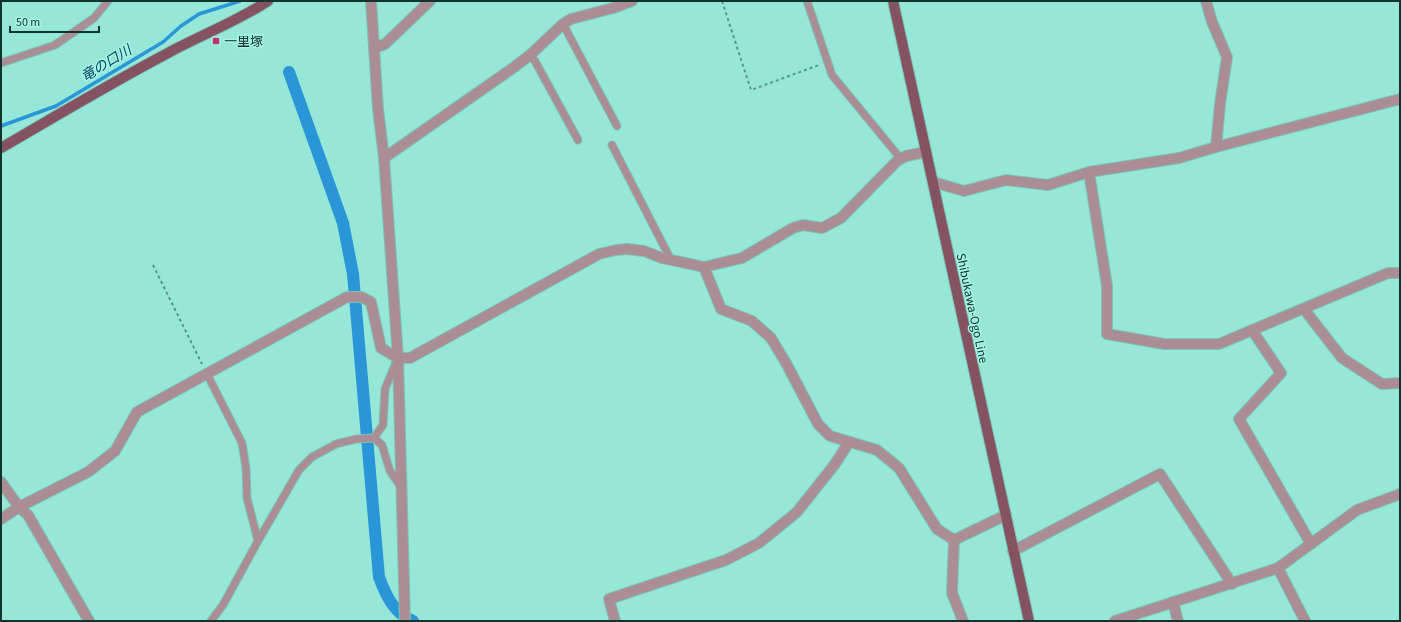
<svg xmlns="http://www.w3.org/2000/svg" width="1401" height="622" font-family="'Source Sans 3','Noto Sans JP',sans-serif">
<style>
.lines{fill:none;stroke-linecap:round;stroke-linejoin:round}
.stream{stroke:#2896d7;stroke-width:3.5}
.canal{stroke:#2896d7;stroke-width:12}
.lane-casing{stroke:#7cc3b6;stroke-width:9}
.street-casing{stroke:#7cc3b6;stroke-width:12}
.primary-casing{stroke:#7cc3b6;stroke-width:12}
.path{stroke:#599388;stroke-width:2;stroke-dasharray:3 3;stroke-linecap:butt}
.lane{stroke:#ab8e95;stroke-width:7}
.street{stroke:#ab8e95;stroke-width:10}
.primary{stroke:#845261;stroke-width:10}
.poi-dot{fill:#bf346c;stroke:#a4f4e5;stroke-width:1.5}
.labels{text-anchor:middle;stroke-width:3;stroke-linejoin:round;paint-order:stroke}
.poi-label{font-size:13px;fill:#12342e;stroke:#a4f4e5;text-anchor:start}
.street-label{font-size:13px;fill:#12342e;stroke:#a4f4e5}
.water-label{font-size:14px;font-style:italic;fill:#094365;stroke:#a4f4e5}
</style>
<rect width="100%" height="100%" fill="#97e7d8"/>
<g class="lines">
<!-- stream -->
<path class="stream" d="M1,126L56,106L163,42L181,26L199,14L240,1"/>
<!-- canal -->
<path class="canal" d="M289,72L343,223L353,274L379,577C386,596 394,613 413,621"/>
<!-- lane casing -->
<g class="lane-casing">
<g id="lane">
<path d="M807,1L832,75L901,159"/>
<path d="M563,24L617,126"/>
<path d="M530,55L535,61L578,140"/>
<path d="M1,63L55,45L94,18L108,1"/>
<path d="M612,145L671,260"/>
<path d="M207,374L242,443L246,468L247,498L258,541"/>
<path d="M374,438L382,445L390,471L401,487"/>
<path d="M211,621L223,605L258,541L299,470L312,457L336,444L356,439L374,438L383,425L385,389L397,360"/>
</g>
</g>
<!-- street casing -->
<g class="street-casing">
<g id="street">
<path d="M371,1L378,109L384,158L398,358L405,621"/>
<path d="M1206,1L1212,22L1227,57L1220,104L1216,147"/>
<path d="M374,48L385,44L430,1"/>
<path d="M384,158L513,68L530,55L563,24L571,19L613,8L632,1"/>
<path d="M1089,172L1107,286V334L1164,344H1219L1388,273H1400"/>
<path d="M933,182L964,191L1006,180L1048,185L1089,172L1179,158L1216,147L1400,99"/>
<path d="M704,267L721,309L752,321L771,338L786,363L818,424L830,436L877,450L899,468L937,529L954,540L1006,515"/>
<path d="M1304,309L1342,358L1382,384L1400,383"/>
<path d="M1252,330L1281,373L1239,419L1311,544"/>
<path d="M1,482L19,507L28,515L89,621"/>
<path d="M1,519L19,507L88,472L115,451L137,412L347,297H362L371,302L381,348L398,358H410L599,254L616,250L627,249L644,251L662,258L704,267L742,258L793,228L803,225L822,228L841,218L897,161L906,156L926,152"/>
<path d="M954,540L952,593L963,621"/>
<path d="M1013,551L1160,474L1232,584"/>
<path d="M1278,568L1305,621"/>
<path d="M1173,602L1178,621"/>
<path d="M615,621L609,599L726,560L759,543L797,512L835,464L849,442"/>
<path d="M1115,621L1278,568L1357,510L1400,494"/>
</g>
</g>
<!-- primary casing -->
<g class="primary-casing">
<g id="primary">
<path d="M893,1L1029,621"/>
<path d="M1,148C56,116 111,83 168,53C201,35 236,22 268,1"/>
</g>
</g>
<!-- path -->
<g class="path">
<path d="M722,1L751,90L819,65"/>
<path d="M153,265L202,364"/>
</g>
<!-- lane -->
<use href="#lane" class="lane"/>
<!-- street -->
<use href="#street" class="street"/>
<!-- primary -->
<use href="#primary" class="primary"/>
</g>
<!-- markers -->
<rect class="poi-dot" x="212" y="37" width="8" height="8" rx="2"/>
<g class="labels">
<!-- poi labels -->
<g class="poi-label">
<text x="224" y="46">一里塚</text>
</g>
<!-- street labels -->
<g class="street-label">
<text transform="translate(973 308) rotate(78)" y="5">Shibukawa-Ogo Line</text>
</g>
<!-- water labels -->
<g class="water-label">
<text transform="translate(106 63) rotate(-31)" y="5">竜の口川</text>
</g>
</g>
<!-- border -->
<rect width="1401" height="622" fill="none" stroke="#12342e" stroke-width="4"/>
<!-- scale -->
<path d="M10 26v6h89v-6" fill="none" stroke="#12342e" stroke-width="2"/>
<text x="16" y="26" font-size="12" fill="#12342e" stroke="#a4f4e5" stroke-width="3" paint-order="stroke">50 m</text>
</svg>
